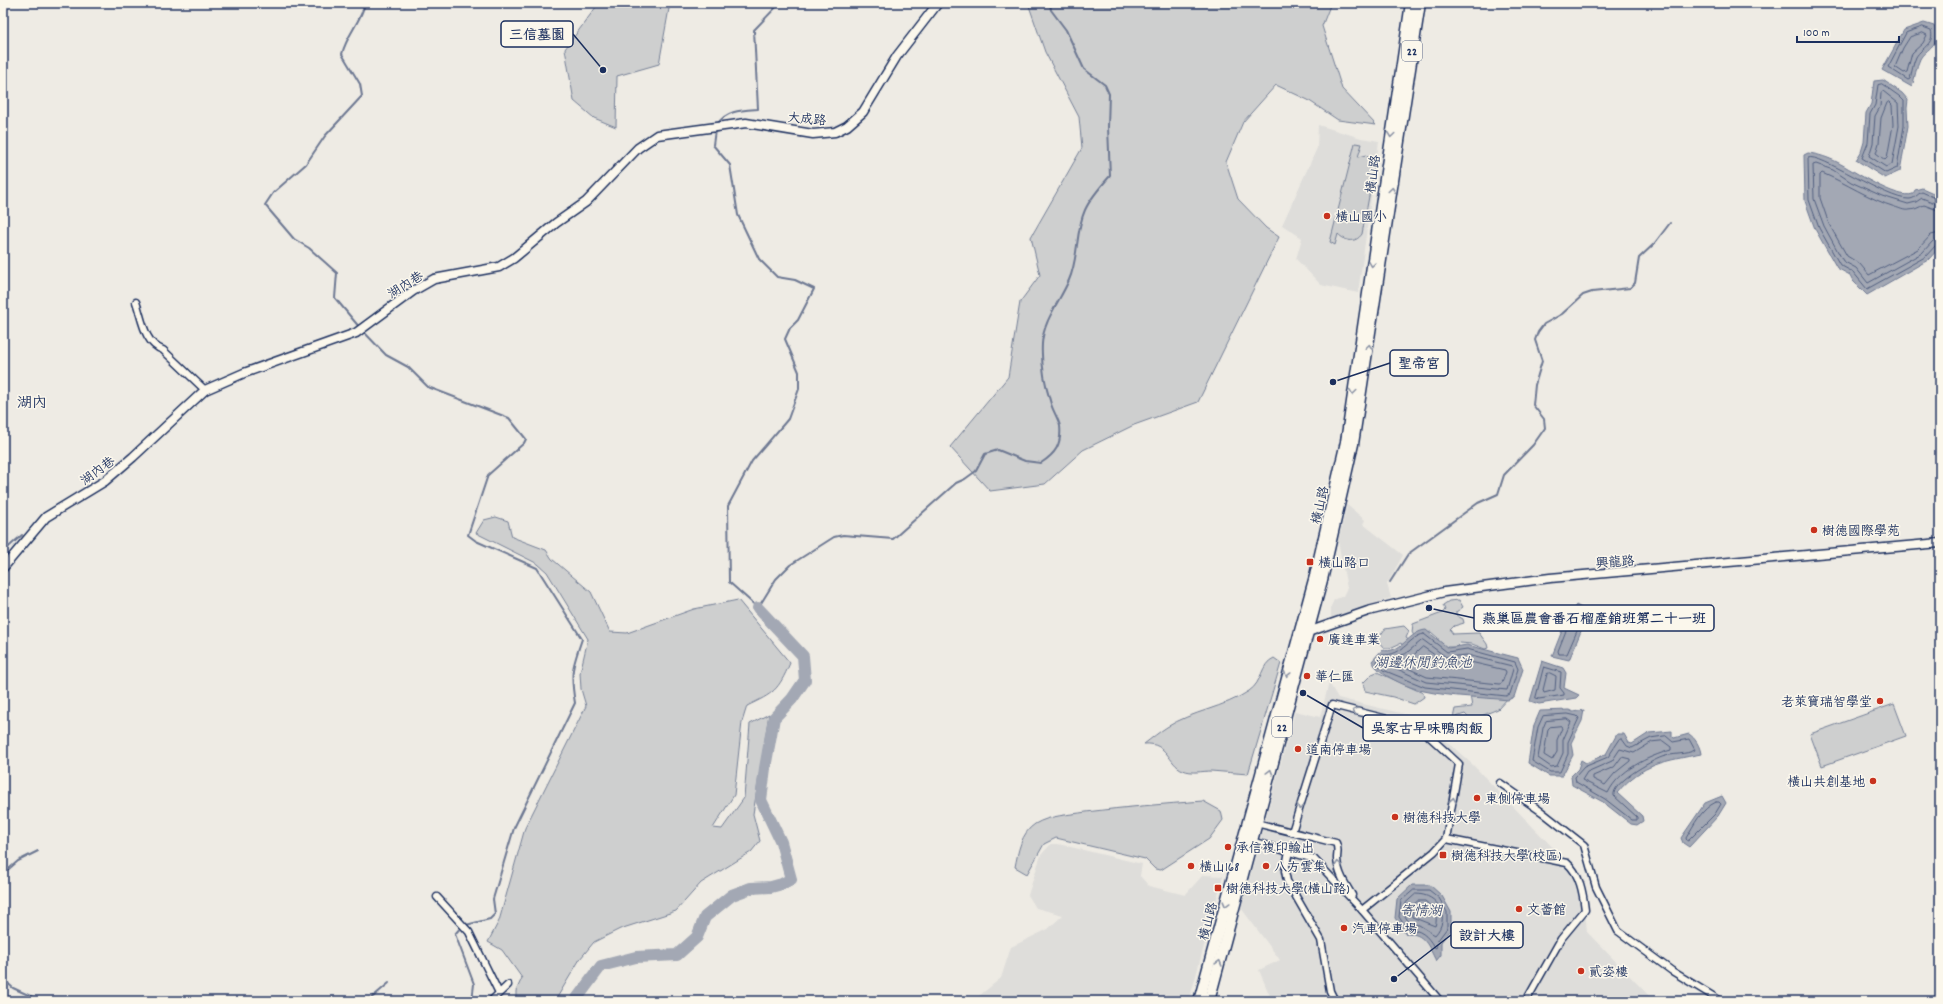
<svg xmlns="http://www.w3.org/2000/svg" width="1943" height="1004" font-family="Dekko,'LXGW WenKai TC',sans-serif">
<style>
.built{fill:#deddda}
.green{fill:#cecfcf;stroke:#747f96}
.water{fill:#a3a8b4;stroke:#6d7892}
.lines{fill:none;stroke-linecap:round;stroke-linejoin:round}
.shore{stroke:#515f80;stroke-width:1}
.stream{stroke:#6d7892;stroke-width:2}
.river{stroke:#a3a8b4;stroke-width:12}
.minor-casing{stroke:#1b2f5e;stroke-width:9}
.tertiary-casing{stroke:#1b2f5e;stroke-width:11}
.primary-casing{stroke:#1b2f5e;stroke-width:13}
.minor{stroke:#fbf7ec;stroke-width:6}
.tertiary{stroke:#fbf7ec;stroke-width:8}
.primary{stroke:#fbf7ec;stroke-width:10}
.oneway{stroke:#8b93a5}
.poi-dot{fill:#c8321e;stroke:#fbf7ec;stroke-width:1.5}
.labels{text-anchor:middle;stroke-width:3;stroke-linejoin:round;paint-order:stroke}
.shield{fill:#fbf7ec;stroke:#5e6b89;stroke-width:1}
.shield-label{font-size:12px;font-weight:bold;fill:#1b2f5e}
.street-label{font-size:13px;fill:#1b2f5e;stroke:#fbf7ec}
.poi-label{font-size:13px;fill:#1b2f5e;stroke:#fbf7ec;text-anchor:start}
.water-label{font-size:14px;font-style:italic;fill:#445378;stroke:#fbf7ec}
.quarter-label{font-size:15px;fill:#1b2f5e;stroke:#fbf7ec}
.leader{fill:none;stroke:#1b2f5e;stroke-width:1.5}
.callout-dot{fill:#1b2f5e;stroke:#fbf7ec;stroke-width:1.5}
.callout{fill:#fbf7ec;stroke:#1b2f5e;stroke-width:1.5}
.callout-label{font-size:14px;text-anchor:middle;font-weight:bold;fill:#1b2f5e}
</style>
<rect width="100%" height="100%" fill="#eeebe4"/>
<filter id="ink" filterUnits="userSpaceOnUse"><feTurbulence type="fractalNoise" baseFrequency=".025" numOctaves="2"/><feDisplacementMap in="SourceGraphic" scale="8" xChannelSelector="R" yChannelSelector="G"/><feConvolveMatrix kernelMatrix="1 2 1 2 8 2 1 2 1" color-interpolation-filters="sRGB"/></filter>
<g filter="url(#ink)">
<!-- built -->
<g class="built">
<path d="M1318,125L1361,138L1379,141L1358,293L1321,285L1296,259L1302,238L1282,225L1317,148Z"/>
<path d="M1347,505L1365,520L1363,524L1403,555L1387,584L1391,598L1331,618V606L1334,600L1343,596L1347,588L1338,541Z"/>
<path d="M1329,683L1338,698L1421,718L1473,765L1559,854L1583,888L1587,932L1654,1001L1676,996L1683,1001H1272L1259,970L1280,960L1241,908L1295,711L1320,717Z"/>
<path d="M1051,844H1058L1142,864L1140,876L1149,886L1185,895L1203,875L1223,876L1189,1001H973L1001,978L1011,947L1048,929L1063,915L1036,908L1028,895L1041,855Z"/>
</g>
<!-- green -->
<g class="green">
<path d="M599,3H670L659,64L617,76L616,127L594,118L574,101L565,49Z"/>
<path d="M1028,3H1331L1322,26L1342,89L1376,125L1338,120L1308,100L1276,85L1243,122L1226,162L1238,199L1266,228L1279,237L1198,402L1134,425L1083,450L1045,484L990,491L950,447L1008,377L1020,302L1040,275L1031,237L1082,148L1079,117L1045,52Z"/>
<path d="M1355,143L1362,144L1358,157L1366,155L1375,164L1362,234C1355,244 1345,241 1338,234L1335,245L1330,242Z"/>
<path d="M496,517L508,521L512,537L546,550L552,559L591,592L610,632L627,633L694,609L738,600L790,663C778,691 774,693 747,706L742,722L734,795L713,828L722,829L744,798L750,724L769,714L753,814L760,841L751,852L701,883L676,911L620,929L594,942L580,959L555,1001H516V991L522,978L502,950L488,942L499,921L525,828L586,706L581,689L580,673L588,639L547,572L538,564L476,533L484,520Z"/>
<path d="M1459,600L1463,607L1456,612V615L1463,619L1464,623L1454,626L1450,630L1453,634L1479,633L1487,644L1488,648L1485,649L1472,644L1460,643L1456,647H1442L1438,642V638L1431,632L1414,636L1412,632L1413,624L1442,613L1445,610L1443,605L1449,601Z"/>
<path d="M1404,626L1409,631L1406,638L1410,641L1404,648L1401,643L1390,648H1384L1377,640L1385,629Z"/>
<path d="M1274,658L1281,663L1248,774C1236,773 1223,772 1211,771C1202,771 1192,774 1183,770C1168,764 1168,742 1144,744C1152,738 1159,732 1167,727C1192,711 1224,708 1249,691C1263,682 1260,664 1274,658Z"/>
<path d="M1377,672L1423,693L1424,697L1414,704L1393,697L1365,691L1363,683L1372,674Z"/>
<path d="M1470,695L1509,697L1498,709L1471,720L1465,714L1453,718L1455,709L1472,707Z"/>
<path d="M1894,704L1906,736L1822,766L1810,734Z"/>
<path d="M1203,801L1221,811L1223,820L1209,839L1161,870L1155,869L1145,859L1056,838L1044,844L1027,874L1015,867C1018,852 1021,833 1035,824C1050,815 1069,815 1086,812C1125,807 1164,804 1203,801Z"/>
</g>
<!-- water -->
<g class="water">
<path d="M1924,23L1934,26C1942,46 1926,48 1920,59C1916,67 1915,78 1912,87L1882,70L1904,30Z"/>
<path d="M1883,80L1902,93L1908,100L1907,108L1908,126L1900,171L1885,178L1856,160L1861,152L1864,142L1866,113L1871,104L1874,81Z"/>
<path d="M1808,153C1818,154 1829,158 1837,162C1853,170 1896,200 1913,194L1915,190L1922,188L1940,196V247L1928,260L1867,295L1853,281L1850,275L1837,268L1815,229L1805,201L1804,155Z"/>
<path d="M1576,605L1589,612L1569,660L1552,656L1569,613L1570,614Z"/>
<path d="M1426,630L1448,648L1467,645L1518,658L1523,669L1514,697L1508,700C1481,697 1451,697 1424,691C1409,688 1378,675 1372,661L1382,650C1401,655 1409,631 1426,630Z"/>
<path d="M1542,661L1563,668L1566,673L1564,688L1579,695L1576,698L1539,704L1530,701Z"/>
<path d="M1569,710L1573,712L1584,710L1582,721L1571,743L1573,755L1562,776H1549L1528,763L1534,725L1540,711Z"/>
<path d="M1672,731V736L1674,738L1689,734C1695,738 1700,746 1701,754C1666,761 1642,763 1617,793L1642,816L1643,821L1637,825L1631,824L1603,802L1572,785L1571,776L1578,769L1581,760L1586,763L1606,754L1617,734H1624L1629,743L1632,744L1649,733Z"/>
<path d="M1722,796L1726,803L1718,816L1689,847L1683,843L1681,838L1705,803Z"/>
<path d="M1412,885H1430L1442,896L1451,912V930L1441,942V955L1436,961C1429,947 1424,932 1406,934L1395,918L1397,899Z"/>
</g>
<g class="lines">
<!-- shore -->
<g class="shore">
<path d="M1923,27L1931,30C1935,44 1922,47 1916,57C1913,63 1912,72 1910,79L1908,80L1888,67L1906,33Z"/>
<path d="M1923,33L1927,35L1923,43L1912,53L1907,72L1904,73L1895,67L1903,48L1910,37Z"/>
<path d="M1882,84L1899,96L1904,101V126L1897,168L1886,173L1862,158L1868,143L1870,114L1875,105L1878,85Z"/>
<path d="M1883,91L1898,103L1899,126L1892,164L1886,167L1869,156L1873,143L1875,116L1880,107L1881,93Z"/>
<path d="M1889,102L1892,105L1893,125L1887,158L1885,160L1876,153L1879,143L1881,118L1887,103Z"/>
<path d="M1940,200L1922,192C1917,194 1915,199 1909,199C1887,200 1819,152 1808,158L1809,200L1819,228L1840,265L1853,272L1867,289L1925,257L1936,245L1940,244"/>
<path d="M1940,205L1922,198L1916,202L1908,204L1882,196L1851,182L1833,170L1816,164L1813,165L1814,199L1824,226L1843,261L1856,268L1868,283L1922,253L1933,241L1940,239"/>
<path d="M1940,211L1924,205C1919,207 1915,210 1909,210C1904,211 1899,208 1895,207C1869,199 1846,183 1822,173L1820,175V198L1829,224L1847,256L1860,264L1869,275L1918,249L1931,235L1940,233"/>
<path d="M1578,611L1584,615L1567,654H1559L1558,651L1571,618Z"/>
<path d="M1424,634L1447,652L1467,649L1515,662L1518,669L1510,694L1506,696L1425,687L1383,670L1378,665L1377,661L1382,655C1404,656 1409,636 1424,634Z"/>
<path d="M1423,640L1446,657L1467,655L1512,666L1513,669L1507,690L1426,682L1384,663L1385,660L1405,654Z"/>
<path d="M1423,647L1445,662L1453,663L1466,661L1505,670L1506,672L1502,683L1500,684L1427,677L1401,665V662L1409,659Z"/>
<path d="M1544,667L1561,672L1560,688L1564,693V695L1539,699L1536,698Z"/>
<path d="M1550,673L1556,676L1555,690L1544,693L1543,690L1547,674Z"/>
<path d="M1568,714L1577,716L1579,718L1568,742V754L1560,772H1550L1532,761L1538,727L1543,716Z"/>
<path d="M1567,719L1571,722L1563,740V753L1557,766L1551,767L1538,758L1543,728L1546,721Z"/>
<path d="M1561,726L1562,728L1557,740V752L1552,760L1544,755L1548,729L1550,727Z"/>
<path d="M1666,736L1673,742L1689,739L1695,750C1686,755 1673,753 1662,757C1651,761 1611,783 1614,796L1637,817V820H1632L1605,799L1576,782L1575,777L1584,767L1608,757L1620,739H1622L1627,746L1632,748L1651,738Z"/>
<path d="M1663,741L1671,747V750C1647,757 1619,770 1608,793L1582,780L1587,772L1612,761L1620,749L1634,753L1652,742Z"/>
<path d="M1622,757L1630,759V761L1615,773L1605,785L1593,779V776L1614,767Z"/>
<path d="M1716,802H1719L1721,804L1715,814L1689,840L1687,841L1686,838C1694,825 1701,809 1716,802Z"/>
<path d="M1414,890H1429L1439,898L1447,912V928L1438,940L1436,948L1434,947C1427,935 1421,930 1407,929L1399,917L1401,901Z"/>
<path d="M1416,894C1439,894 1451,918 1435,935L1419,925L1410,924L1405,916L1406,903Z"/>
<path d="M1418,901H1425C1433,907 1439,916 1435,926L1412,917V906Z"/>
</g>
<!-- stream -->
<g class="stream">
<path d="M717,125C725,110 743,110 758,109L754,30L780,3"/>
<path d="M715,130L713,145L730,165L738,215L759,259L777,277L795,280L814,289L798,320L790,328L785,339L799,372V389L788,419L752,461L728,506L729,582L758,608L776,579L790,565L834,537L843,535L893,539L956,483L965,479L976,471L985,454L998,450L1025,461L1041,463C1055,454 1062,445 1060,426C1058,418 1053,411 1051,404C1045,385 1041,363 1042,344C1043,321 1060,301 1069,280C1079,258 1075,232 1085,210C1091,197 1101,186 1110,176L1108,127L1109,94L1105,85L1084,69L1066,30L1051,10L1050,3"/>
<path d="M360,328L335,298L337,273L309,248L294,239L265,205L273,193L306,164L325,136L362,96L360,84L342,54C347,34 361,22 365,3"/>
<path d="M363,331L386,355L408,367L428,387L509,418L526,439L524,443L488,475L468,535L476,541L537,568L582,639C572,668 570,673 575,703L514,828L493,899L495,914L490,919L466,925"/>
<path d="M3,552L22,535"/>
<path d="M1390,582L1408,554L1478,503L1498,494L1504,475L1533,445L1545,428L1544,419L1533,405L1535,385L1542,361L1535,340L1538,332L1544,324L1562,314L1583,295L1592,292L1630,288L1635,283L1639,258L1654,244L1670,223"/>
<path d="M3,874L18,861L38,851"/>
<path d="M462,926L455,934L474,984L472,1001"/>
<path d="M3,979L13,988L37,999L38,1001"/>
<path d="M368,1001L389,983"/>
</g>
<!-- river -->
<path class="river" d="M575,1001L601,966L636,957L677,955L697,937L705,917L732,895L751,888L771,887L782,884L791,879L781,842L761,800L765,768L774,718L792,699L805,680L803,656L758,608"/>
<!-- minor casing -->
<g class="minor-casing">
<g id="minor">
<path d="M136,302C142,318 144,344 163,350L205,390"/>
<path d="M1500,783L1542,812L1584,845L1596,887L1618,931L1672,971L1721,1001"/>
<path d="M1256,823L1336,843C1339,849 1337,853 1337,859C1338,873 1345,884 1352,895"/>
<path d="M1292,832L1332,705L1419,727L1459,764L1446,839L1434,852L1362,910"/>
<path d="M1446,839L1567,863C1580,874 1583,893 1585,910L1561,939L1526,1001"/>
<path d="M1251,841L1314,859L1362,910L1440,1001"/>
<path d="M1289,851L1285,871L1287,881L1321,940L1330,991L1335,1001"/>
<path d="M437,897L469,932L499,993"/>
<path d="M491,1001L508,985"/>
</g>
</g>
<!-- tertiary casing -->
<g class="tertiary-casing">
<g id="tertiary">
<path d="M3,568L46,517L105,481L133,457L205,390L244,373L356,333L413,291L434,279L499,267L514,258L556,223L586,202L638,148L657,135L746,123L813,134L835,132L847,126L863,112L897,56L938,3"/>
<path d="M1305,633L1368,611L1444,592L1550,578L1940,543"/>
</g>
</g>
<!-- primary casing -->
<g class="primary-casing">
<g id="primary">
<path d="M1199,1001L1315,576L1346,442L1411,3"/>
<path d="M1209,1001L1322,580L1353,444L1420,3"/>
</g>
</g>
<!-- minor -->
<use href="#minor" class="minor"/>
<!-- tertiary -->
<use href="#tertiary" class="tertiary"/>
<!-- primary -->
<use href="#primary" class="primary"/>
</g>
<!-- one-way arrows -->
<defs><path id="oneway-chevron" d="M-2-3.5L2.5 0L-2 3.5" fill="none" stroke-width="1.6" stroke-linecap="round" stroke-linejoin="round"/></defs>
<g class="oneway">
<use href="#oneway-chevron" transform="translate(1391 135) rotate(98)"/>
<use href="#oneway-chevron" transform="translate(1392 190) rotate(-82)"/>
<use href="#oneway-chevron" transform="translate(1372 264) rotate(98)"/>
<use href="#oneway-chevron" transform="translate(1369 347) rotate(-82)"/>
<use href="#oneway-chevron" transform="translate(1353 392) rotate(98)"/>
<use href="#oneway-chevron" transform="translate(1287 674) rotate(105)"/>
<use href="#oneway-chevron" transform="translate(1355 711) rotate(-166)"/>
<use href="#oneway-chevron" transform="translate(1270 772) rotate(-75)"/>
<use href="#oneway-chevron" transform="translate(1453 800) rotate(-80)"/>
<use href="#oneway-chevron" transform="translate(1300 807) rotate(107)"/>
<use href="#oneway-chevron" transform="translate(1338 864) rotate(-97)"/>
<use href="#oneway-chevron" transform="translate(1226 904) rotate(105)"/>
<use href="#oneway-chevron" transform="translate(1219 963) rotate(-74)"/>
</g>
</g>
<!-- markers -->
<g class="poi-dot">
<circle cx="1327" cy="216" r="4"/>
<circle cx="1814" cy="530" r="4"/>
<rect x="1306" y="558" width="8" height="8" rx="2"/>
<circle cx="1320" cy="639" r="4"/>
<circle cx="1307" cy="676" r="4"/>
<circle cx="1880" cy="701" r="4"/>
<circle cx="1298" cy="749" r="4"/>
<circle cx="1873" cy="781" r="4"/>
<circle cx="1477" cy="798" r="4"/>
<circle cx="1395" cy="817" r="4"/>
<circle cx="1228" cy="847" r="4"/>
<rect x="1439" y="851" width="8" height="8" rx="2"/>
<circle cx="1191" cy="866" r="4"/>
<circle cx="1266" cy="866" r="4"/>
<rect x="1214" y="884" width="8" height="8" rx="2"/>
<circle cx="1519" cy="909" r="4"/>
<circle cx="1344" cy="928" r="4"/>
<circle cx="1581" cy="971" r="4"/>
</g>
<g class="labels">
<!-- shield labels -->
<g class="shield">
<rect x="1402" y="41" width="20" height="20" rx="3"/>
<rect x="1272" y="717" width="20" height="20" rx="3"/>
</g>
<g class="shield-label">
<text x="1412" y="55">22</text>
<text x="1282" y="731">22</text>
</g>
<!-- street labels -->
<g class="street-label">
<text transform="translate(807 118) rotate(5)" y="5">大成路</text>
<text transform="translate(1372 174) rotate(-82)" y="5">橫山路</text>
<text transform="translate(405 284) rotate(-32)" y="5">湖內巷</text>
<text transform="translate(97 470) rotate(-36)" y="5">湖內巷</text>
<text transform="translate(1319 505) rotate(-77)" y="5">橫山路</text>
<text transform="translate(1615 561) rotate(-4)" y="5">興龍路</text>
<text transform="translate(1207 921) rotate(-75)" y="5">橫山路</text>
</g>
<!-- poi labels -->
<g class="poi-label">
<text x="1335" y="221">橫山國小</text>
<text x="1822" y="535">樹德國際學苑</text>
<text x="1318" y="567">橫山路口</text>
<text x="1328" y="644">廣達車業</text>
<text x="1315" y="681">華仁匯</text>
<text x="1872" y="706" text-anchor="end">老萊寶瑞智學堂</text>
<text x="1306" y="754">道南停車場</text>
<text x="1865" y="786" text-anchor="end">橫山共創基地</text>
<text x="1485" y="803">東側停車場</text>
<text x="1403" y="822">樹德科技大學</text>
<text x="1236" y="852">承信複印輸出</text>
<text x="1451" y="860">樹德科技大學(校區)</text>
<text x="1199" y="871">橫山168</text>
<text x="1274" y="871">八方雲集</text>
<text x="1226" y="893">樹德科技大學(橫山路)</text>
<text x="1527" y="914">文薈館</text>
<text x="1352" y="933">汽車停車場</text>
<text x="1589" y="976">貳姿樓</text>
</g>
<!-- water labels -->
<g class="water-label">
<text x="1423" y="667">湖邊休閒釣魚池</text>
<text x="1421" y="915">寄情湖</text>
</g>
<!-- quarter labels -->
<g class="quarter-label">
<text x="32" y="407">湖內</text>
</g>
</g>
<!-- callouts -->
<path class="leader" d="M603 70L573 34M1333 382L1390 363M1429 608L1474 618M1303 693L1363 728M1394 979L1451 935"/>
<g class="callout-dot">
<circle cx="603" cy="70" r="4"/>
<circle cx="1333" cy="382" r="4"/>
<circle cx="1429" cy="608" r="4"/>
<circle cx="1303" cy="693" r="4"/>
<circle cx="1394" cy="979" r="4"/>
</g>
<g class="callout">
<rect x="501" y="21" width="72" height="26" rx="4"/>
<rect x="1390" y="350" width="58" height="26" rx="4"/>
<rect x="1474" y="605" width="240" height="26" rx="4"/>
<rect x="1363" y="715" width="128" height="26" rx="4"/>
<rect x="1451" y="922" width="72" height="26" rx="4"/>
</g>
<g class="callout-label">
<text x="537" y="39">三信墓園</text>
<text x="1419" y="368">聖帝宮</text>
<text x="1594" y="623">燕巢區農會番石榴產銷班第二十一班</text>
<text x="1427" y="733">吳家古早味鴨肉飯</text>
<text x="1487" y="940">設計大樓</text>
</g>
<!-- margin -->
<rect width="1943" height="1004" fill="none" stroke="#fbf7ec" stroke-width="16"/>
<rect x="8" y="8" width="1927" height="988" fill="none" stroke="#1b2f5e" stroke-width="1.5" filter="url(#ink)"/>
<!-- scale -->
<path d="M1797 36v6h102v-6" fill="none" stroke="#1b2f5e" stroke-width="2"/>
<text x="1803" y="36" font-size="12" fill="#1b2f5e" stroke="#fbf7ec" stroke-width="3" paint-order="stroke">100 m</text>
</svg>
